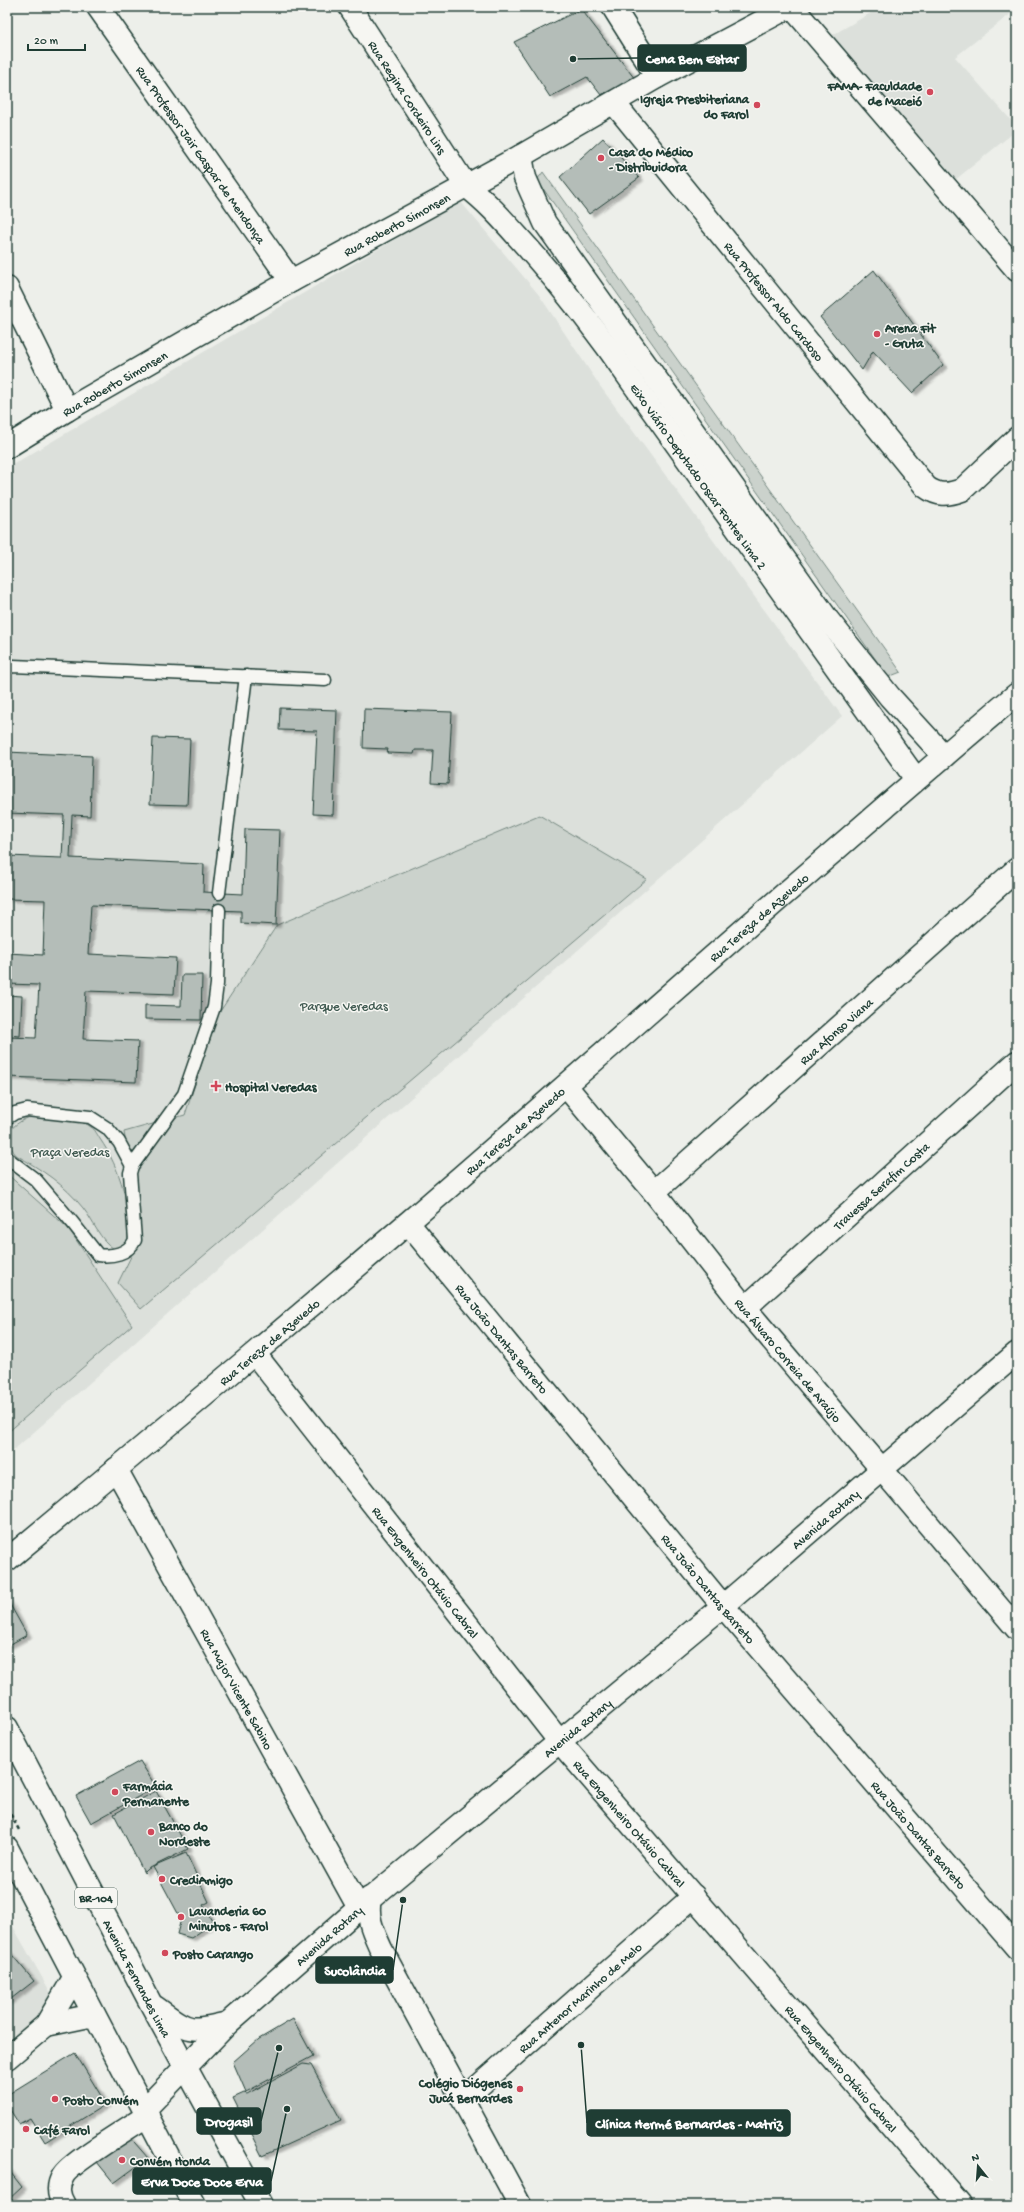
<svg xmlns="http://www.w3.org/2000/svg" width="1024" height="2212" font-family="'Gochi Hand',sans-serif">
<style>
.built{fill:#dce0db}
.green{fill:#cbd2cc;stroke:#758880}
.building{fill:#b4bdb8;stroke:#1f3d34;filter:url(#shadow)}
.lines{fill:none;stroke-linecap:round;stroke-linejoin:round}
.lane-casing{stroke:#1f3d34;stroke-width:15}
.street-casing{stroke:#1f3d34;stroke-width:25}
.secondary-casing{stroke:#1f3d34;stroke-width:25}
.primary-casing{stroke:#1f3d34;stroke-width:25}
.highway-casing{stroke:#1f3d34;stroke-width:25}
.path{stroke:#1f3d34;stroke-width:2.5;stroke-dasharray:4 3;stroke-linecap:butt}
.lane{stroke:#f6f6f2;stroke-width:12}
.street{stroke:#f6f6f2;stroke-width:22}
.secondary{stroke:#f6f6f2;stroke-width:22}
.primary{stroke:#f6f6f2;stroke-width:22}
.highway{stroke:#f6f6f2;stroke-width:22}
.poi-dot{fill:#d1495b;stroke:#f6f6f2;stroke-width:1.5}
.labels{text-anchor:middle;stroke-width:3;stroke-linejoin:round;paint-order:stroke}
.shield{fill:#f6f6f2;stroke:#60746d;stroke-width:1}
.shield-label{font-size:12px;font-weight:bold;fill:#1f3d34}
.poi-label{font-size:13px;font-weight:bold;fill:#1f3d34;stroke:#f6f6f2;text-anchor:start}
.street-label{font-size:13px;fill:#1f3d34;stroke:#f6f6f2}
.park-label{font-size:13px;fill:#415b52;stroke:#f6f6f2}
.leader{fill:none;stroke:#1f3d34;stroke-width:1.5}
.callout-dot{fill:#1f3d34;stroke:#f6f6f2;stroke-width:1.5}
.callout{fill:#1f3d34;stroke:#1f3d34;stroke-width:1.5}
.callout-label{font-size:14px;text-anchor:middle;font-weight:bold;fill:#fff}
</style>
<defs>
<filter id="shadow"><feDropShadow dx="4.5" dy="2.5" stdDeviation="1" flood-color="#0004"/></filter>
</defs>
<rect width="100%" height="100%" fill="#edefea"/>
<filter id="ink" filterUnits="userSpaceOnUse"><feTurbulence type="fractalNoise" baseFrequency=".025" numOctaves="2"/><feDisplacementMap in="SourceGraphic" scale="8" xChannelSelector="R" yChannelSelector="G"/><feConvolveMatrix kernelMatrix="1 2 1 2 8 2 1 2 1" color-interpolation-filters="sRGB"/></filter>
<g filter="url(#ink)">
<!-- built -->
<g class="built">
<path d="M881,7H1017V9L955,57L1017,127V130L950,184L829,37Z"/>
<path d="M460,201L539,295L600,386L842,716L7,1456V468Z"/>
<path d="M7,1916L56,2002L7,2044Z"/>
</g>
<!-- green -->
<g class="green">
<path d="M543,172L901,672L888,677L537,180Z"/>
<path d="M539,815L647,879L141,1309L118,1283L141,1236L124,1132L185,1115L217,1016L277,925Z"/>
<path d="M32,1116C52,1116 74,1114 91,1127C95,1129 98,1136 100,1139C120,1168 133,1209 127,1245L114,1249C99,1239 94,1222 83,1208C64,1184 42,1170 16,1155C0,1134 12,1124 32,1116Z"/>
<path d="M7,1174L69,1229L132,1325L7,1433Z"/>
</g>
<!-- building -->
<g class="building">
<path d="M581,9L635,79L601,95L587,77L550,97L514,42Z"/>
<path d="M603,138L639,178L589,214L560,177Z"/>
<path d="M874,270L943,365L912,393L873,351L862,370L820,317Z"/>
<path d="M280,708L337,710L333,815L313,814L317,731L279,730Z"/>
<path d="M364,709L452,712L448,784L431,783L433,750H415L414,754L387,753L388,749L363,748Z"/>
<path d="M153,738L190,739L187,805L150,804Z"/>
<path d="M7,752L92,756L90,816L72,815L70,858L204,864L203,892L243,894L245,829L280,830L276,925L241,923V911L91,905L88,954L176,958L174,994L86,991L83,1039L138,1041L136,1082L7,1077V1037L36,1038L39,985L7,984V953L43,955L45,900L7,899V856L62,858L64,815L7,813Z"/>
<path d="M182,975H202L201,1020L145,1019V1005L181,1006Z"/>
<path d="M7,995L22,996L20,1036L7,1035Z"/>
<path d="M7,1599L27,1635L7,1646Z"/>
<path d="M140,1761L156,1787L91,1823L76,1796Z"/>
<path d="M156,1791L188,1849L148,1869L144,1873L114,1814Z"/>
<path d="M186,1853L209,1902L203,1905L213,1923L191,1938L177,1934L181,1919L153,1867Z"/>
<path d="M7,1949L34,1981L7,2002Z"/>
<path d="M293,2019L313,2056L246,2092L233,2062L259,2039Z"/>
<path d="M75,2053L106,2104L45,2142L30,2118L19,2124L7,2105V2095Z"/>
<path d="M303,2064L311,2065L341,2120L262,2156L233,2098L244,2093L247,2094Z"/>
<path d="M128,2135L148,2158L114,2183L97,2162Z"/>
<path d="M7,2168L22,2187L7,2201Z"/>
</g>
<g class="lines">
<!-- lane casing -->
<g class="lane-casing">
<g id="lane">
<path d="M7,668L13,666L325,680"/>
<path d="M219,893L246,676"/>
<path d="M7,1118L15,1113L27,1110L90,1117L107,1128L119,1142L132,1166"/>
<path d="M7,1158L36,1180L72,1222L98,1255C112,1257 128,1254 135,1240L130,1173L132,1166L184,1094L214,1007L217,984L219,910"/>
</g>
</g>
<!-- street casing -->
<g class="street-casing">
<g id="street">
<path id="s1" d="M98,7L291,281"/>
<path id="s2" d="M350,7L466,186"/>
<path d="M792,7L1017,270"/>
<path id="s3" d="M614,103L926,487C938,496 948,495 962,490L1017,438"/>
<path d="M7,288L67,410"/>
<path id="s4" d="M566,1086L654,1192L745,1308L1017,1629"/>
<path id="s5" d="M654,1192L1017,869"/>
<path id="s6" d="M745,1308L1017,1062"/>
<path id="s7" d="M116,1469L359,1908"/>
<path id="s8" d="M560,1742L960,2205"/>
<path d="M370,1898C366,1918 373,1931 381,1949L520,2205"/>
<path d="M46,2025L94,2015"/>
<path d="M7,2058L46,2025L74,1978"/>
<path id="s9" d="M464,2099L694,1896"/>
<path d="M64,2205C58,2195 57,2186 63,2176C70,2163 132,2126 148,2115"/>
</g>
</g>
<!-- secondary casing -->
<g class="secondary-casing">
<g id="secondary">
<path d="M613,7L657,77"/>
<path d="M521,156L525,178L545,223L828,620L890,697L944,756"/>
<path id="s10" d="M466,186C490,204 508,226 528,248C566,291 600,335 632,382L916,779"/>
<path id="s11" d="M7,447L67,410L291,281L521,156L657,77L789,7"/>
<path id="s12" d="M408,1223L723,1606L1017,1948"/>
<path id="s13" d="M255,1354L560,1742"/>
<path id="s14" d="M7,1560C143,1447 278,1335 411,1220C614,1045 813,866 1017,694"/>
</g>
</g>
<!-- primary casing -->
<g class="primary-casing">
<g id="primary">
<path id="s15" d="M145,2109L228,2023L359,1908L723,1606L1017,1353"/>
</g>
</g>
<!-- highway casing -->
<g class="highway-casing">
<g id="highway">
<path id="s16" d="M7,1728L151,2004L261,2205"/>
<path d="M7,1848L194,2205"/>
<path d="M155,2007C189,2031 187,2033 228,2023"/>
</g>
</g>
<!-- path -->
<path class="path" d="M7,1808L19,1830"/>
<!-- lane -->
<use href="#lane" class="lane"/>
<!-- street -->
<use href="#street" class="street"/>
<!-- secondary -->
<use href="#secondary" class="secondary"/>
<!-- primary -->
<use href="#primary" class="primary"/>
<!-- highway -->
<use href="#highway" class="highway"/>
</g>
</g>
<!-- markers -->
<g class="poi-dot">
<circle cx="930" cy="92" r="4"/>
<circle cx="757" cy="105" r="4"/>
<circle cx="601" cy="158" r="4"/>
<circle cx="877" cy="334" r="4"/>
<path d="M214 1080h4v4h4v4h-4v4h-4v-4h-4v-4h4z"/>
<circle cx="115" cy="1792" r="4"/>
<circle cx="151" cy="1832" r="4"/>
<circle cx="162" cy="1879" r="4"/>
<circle cx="181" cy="1917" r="4"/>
<circle cx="165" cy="1953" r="4"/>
<circle cx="520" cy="2089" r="4"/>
<circle cx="55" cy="2099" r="4"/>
<circle cx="26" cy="2129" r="4"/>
<circle cx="122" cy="2160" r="4"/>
</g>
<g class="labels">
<!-- shield labels -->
<rect class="shield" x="75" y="1888" width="42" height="20" rx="3"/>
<g class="shield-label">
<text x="96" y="1902">BR-104</text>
</g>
<!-- poi labels -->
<g class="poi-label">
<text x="922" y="90" text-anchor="end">FAMA- Faculdade<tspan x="922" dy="15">de Maceió</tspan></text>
<text x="749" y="103" text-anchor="end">Igreja Presbiteriana<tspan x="749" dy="15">do Farol</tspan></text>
<text x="609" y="156">Casa do Médico<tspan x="609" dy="15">- Distribuidora</tspan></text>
<text x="885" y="332">Arena Fit<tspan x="885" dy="15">- Gruta</tspan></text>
<text x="225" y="1091">Hospital Veredas</text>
<text x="123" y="1790">Farmácia<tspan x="123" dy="15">Permanente</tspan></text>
<text x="159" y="1830">Banco do<tspan x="159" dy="15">Nordeste</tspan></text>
<text x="170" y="1884">CrediAmigo</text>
<text x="189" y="1915">Lavanderia 60<tspan x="189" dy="15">Minutos - Farol</tspan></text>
<text x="173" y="1958">Posto Carango</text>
<text x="512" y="2087" text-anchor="end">Colégio Diógenes<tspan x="512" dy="15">Jucá Bernardes</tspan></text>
<text x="63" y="2104">Posto Convém</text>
<text x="34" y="2134">Café Farol</text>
<text x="130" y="2165">Convém Honda</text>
</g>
<!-- street labels -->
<g class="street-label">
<text dy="5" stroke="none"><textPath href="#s2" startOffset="107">Rua Regina Cordeiro Lins</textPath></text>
<text dy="5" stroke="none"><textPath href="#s1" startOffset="180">Rua Professor Jair Gaspar de Mendonça</textPath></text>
<text dy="5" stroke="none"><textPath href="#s11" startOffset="449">Rua Roberto Simonsen</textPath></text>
<text dy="5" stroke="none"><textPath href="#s3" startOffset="255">Rua Professor Aldo Cardoso</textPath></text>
<text dy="5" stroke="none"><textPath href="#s11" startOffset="125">Rua Roberto Simonsen</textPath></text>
<text dy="5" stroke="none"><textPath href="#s10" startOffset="373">Eixo Viário Deputado Oscar Fontes Lima 2</textPath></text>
<text dy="5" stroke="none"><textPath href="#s14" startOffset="989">Rua Tereza de Azevedo</textPath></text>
<text dy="5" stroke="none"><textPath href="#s5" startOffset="243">Rua Afonso Viana</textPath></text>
<text dy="5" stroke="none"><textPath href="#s14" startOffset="665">Rua Tereza de Azevedo</textPath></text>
<text dy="5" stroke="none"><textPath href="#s6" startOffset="183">Travessa Serafim Costa</textPath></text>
<text dy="5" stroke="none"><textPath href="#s12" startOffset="149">Rua João Dantas Barreto</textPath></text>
<text dy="5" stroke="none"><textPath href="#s14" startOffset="341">Rua Tereza de Azevedo</textPath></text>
<text dy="5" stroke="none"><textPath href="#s4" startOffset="353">Rua Álvaro Correia de Araújo</textPath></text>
<text dy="5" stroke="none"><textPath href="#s15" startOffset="901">Avenida Rotary</textPath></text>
<text dy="5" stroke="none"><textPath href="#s13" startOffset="277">Rua Engenheiro Otávio Cabral</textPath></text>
<text dy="5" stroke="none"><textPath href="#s12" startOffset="473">Rua João Dantas Barreto</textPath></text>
<text dy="5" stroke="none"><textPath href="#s7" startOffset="251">Rua Major Vicente Sabino</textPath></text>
<text dy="5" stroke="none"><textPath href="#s15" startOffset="577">Avenida Rotary</textPath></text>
<text dy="5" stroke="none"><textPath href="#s8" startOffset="107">Rua Engenheiro Otávio Cabral</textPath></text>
<text dy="5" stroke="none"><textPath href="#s12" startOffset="797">Rua João Dantas Barreto</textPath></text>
<text dy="5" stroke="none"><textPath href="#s15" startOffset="253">Avenida Rotary</textPath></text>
<text dy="5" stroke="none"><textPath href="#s16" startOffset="282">Avenida Fernandes Lima</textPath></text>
<text dy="5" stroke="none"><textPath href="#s9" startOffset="154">Rua Antenor Marinho de Melo</textPath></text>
<text dy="5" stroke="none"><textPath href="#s8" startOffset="431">Rua Engenheiro Otávio Cabral</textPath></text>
</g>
<!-- park labels -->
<g class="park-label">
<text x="344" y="1010">Parque Veredas</text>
<text x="70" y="1156">Praça Veredas</text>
</g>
</g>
<!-- callouts -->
<path class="leader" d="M573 59L638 58M403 1900L393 1970M279 2048L261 2121M581 2045L587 2123M287 2109L271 2181"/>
<g class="callout-dot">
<circle cx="573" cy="59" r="4"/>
<circle cx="403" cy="1900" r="4"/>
<circle cx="279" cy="2048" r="4"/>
<circle cx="581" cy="2045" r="4"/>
<circle cx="287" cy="2109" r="4"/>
</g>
<g class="callout">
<rect x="638" y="45" width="108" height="26" rx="4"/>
<rect x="316" y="1957" width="77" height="26" rx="4"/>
<rect x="197" y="2108" width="64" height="26" rx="4"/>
<rect x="587" y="2110" width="203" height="26" rx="4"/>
<rect x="133" y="2168" width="138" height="26" rx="4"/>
</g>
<g class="callout-label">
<text x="692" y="63">Cena Bem Estar</text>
<text x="355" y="1975">Sucolândia</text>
<text x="229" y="2126">Drogasil</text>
<text x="689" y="2128">Clínica Hermé Bernardes - Matriz</text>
<text x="202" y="2186">Erva Doce Doce Erva</text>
</g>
<!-- margin -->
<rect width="1024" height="2212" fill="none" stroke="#f6f6f2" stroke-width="24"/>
<rect x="12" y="12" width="1000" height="2188" fill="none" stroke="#1f3d34" stroke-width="1.5" filter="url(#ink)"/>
<!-- north arrow -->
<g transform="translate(978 2166) rotate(343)" stroke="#f6f6f2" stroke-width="3" paint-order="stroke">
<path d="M0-3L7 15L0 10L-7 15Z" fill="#1f3d34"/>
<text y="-6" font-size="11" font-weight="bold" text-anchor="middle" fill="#1f3d34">N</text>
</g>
<!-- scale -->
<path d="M28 44v6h57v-6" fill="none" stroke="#1f3d34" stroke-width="2"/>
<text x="34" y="44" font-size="12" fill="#1f3d34" stroke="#f6f6f2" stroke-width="3" paint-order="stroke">20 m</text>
</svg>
